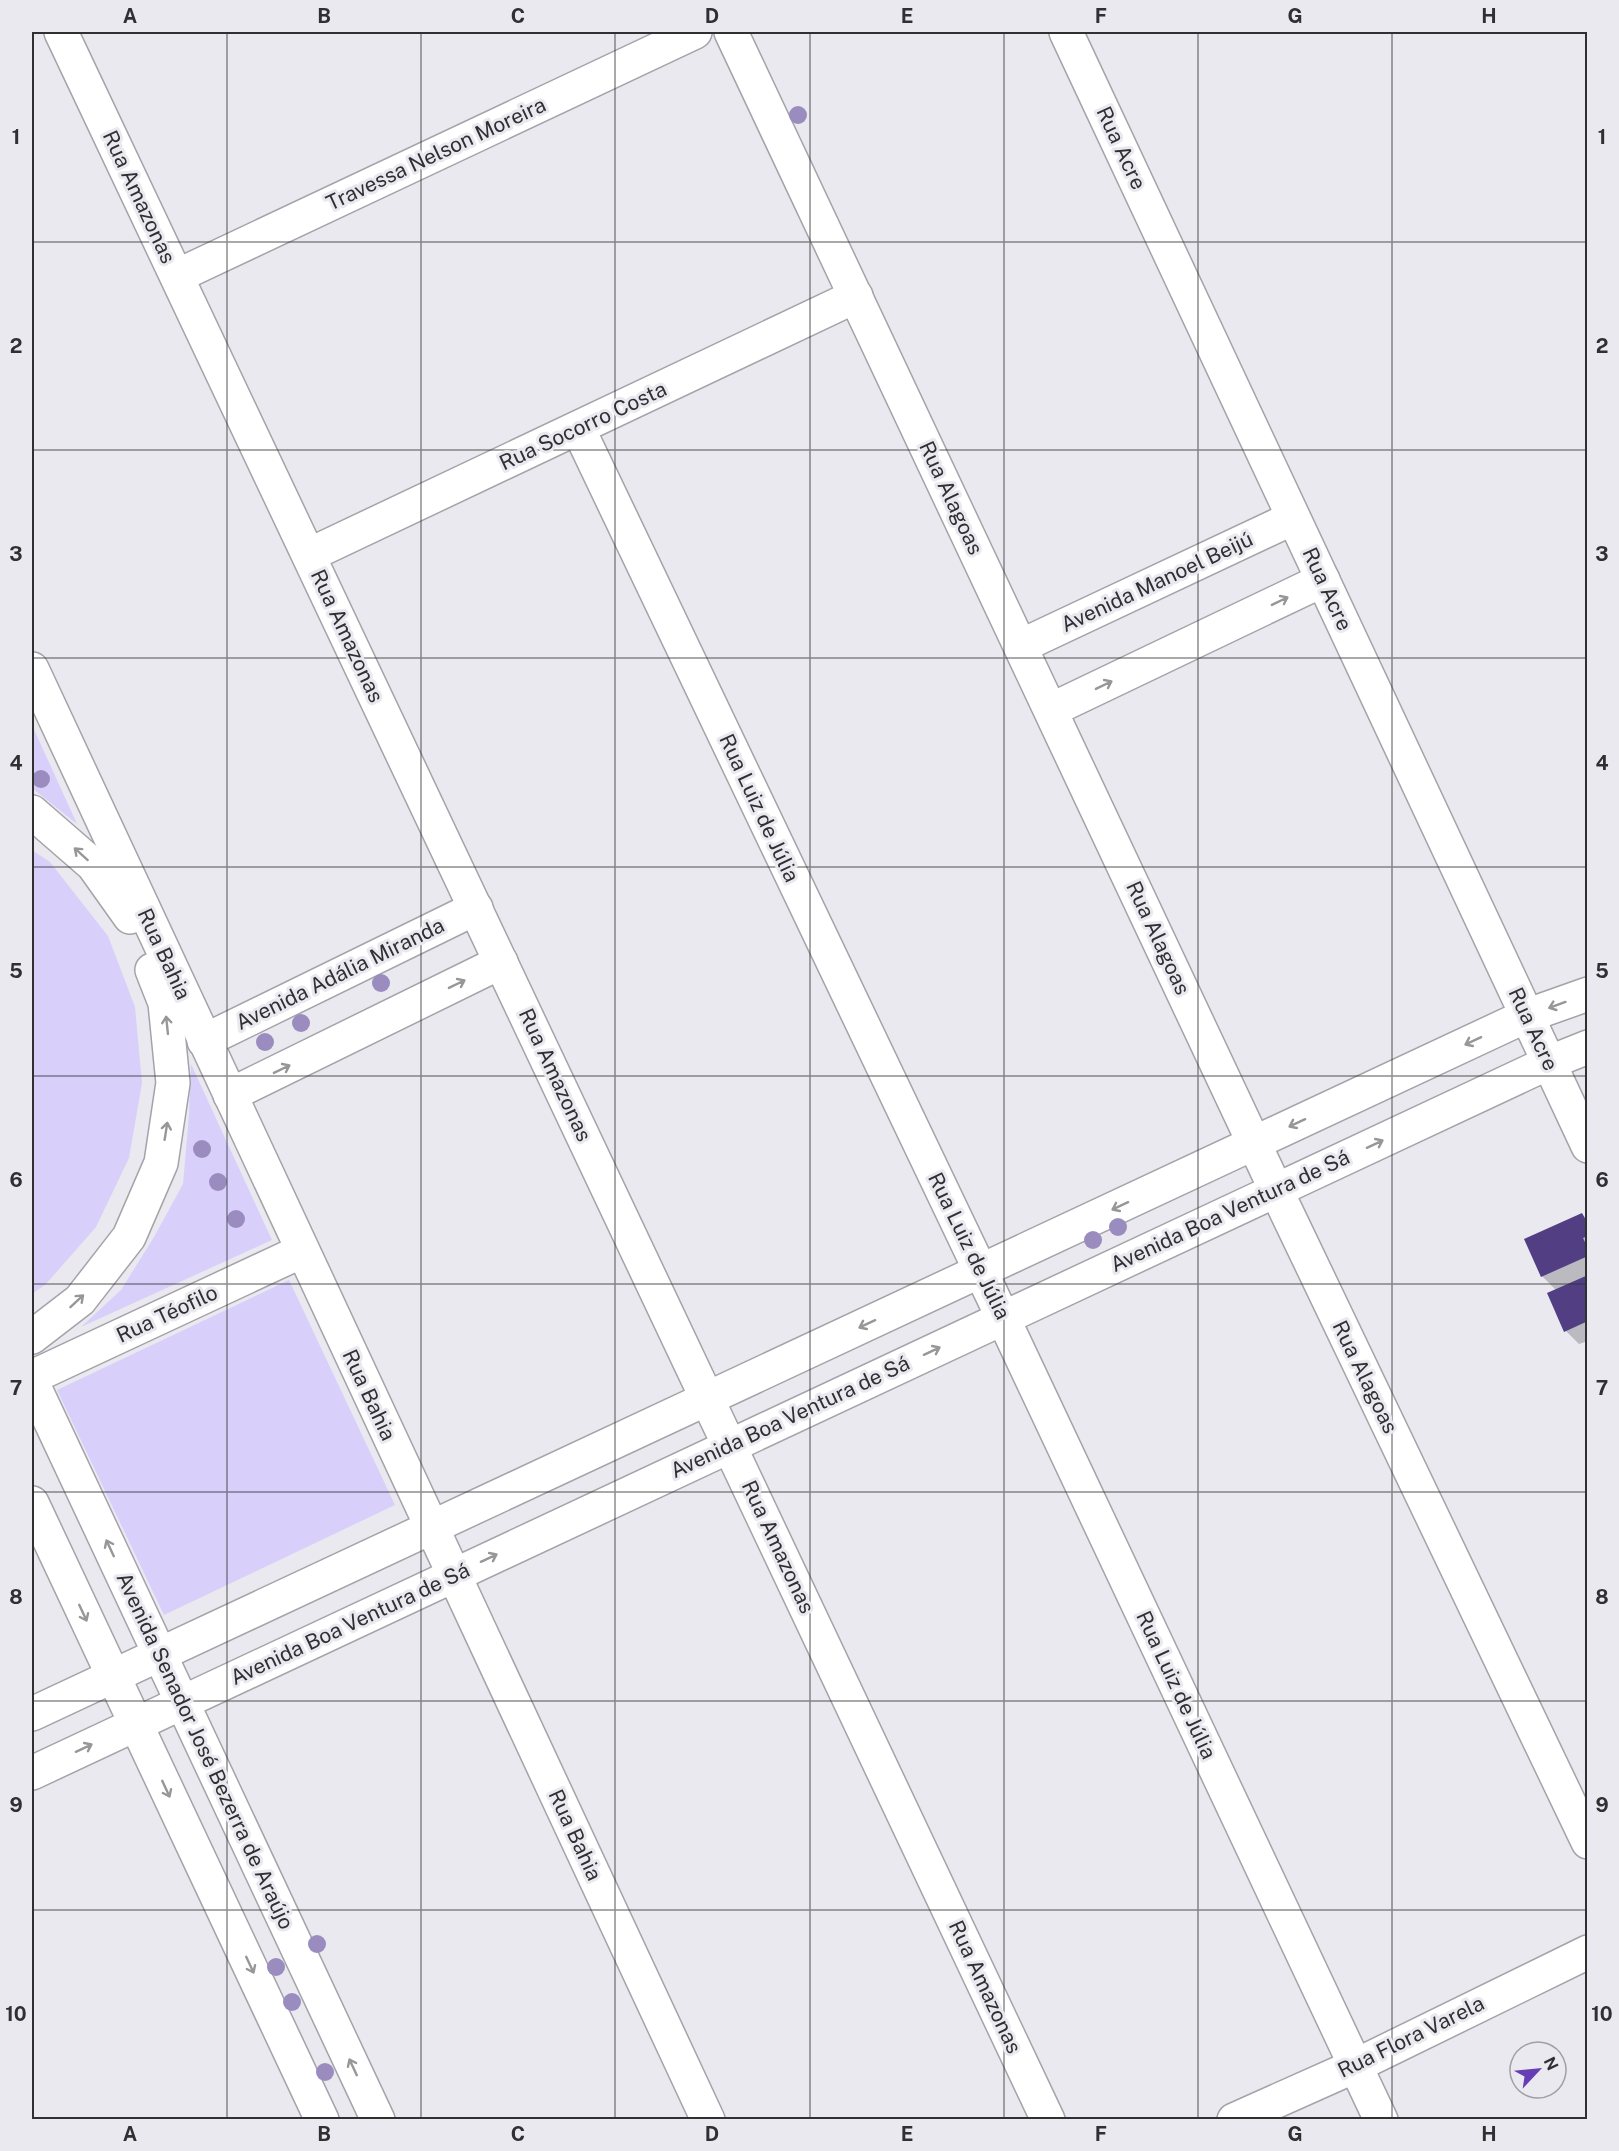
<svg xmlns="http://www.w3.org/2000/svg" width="1619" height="2151" font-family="'Public Sans',sans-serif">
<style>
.green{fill:#d8d0fa}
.shadow{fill:#0003}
.building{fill:#523f83}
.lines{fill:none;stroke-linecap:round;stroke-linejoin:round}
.street-casing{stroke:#a4a3a9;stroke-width:36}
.secondary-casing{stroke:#a4a3a9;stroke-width:36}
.street{stroke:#fff;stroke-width:33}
.secondary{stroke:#fff;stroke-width:33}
.tree{fill:#9b8cc0}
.oneway{stroke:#989798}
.grid{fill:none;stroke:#302f32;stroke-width:1.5;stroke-opacity:0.55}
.labels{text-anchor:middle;stroke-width:6;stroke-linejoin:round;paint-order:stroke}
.street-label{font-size:21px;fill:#302f32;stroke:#eae9f0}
.neatline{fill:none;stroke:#302f32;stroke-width:2}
.grid-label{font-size:20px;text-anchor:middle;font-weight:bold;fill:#302f32}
</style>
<rect width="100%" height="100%" fill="#eae9f0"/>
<!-- green -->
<g class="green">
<path d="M32,725L77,824L32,788Z"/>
<path d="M32,850L50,862L108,936L135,1007L142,1083L129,1158L96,1227L46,1284L32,1294Z"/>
<path d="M191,1064L272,1240L81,1327L121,1290L154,1237L183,1184L189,1115Z"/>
<path d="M289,1280L395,1505L164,1615L57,1390Z"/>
</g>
<!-- shadow -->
<path class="shadow" d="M1582,1214L1588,1220V1341L1579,1344L1566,1331L1556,1290L1542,1276Z"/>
<!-- building -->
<g class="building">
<path d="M1582,1213L1588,1224V1236L1583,1238L1588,1248V1256L1541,1277L1524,1239Z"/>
<path d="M1588,1275V1321L1564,1332L1547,1293Z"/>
</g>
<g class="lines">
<!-- street casing -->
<g class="street-casing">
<g id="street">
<path d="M61,32L1048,2120"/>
<path d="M731,32L1276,1190L1588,1842"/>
<path d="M1066,32L1588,1146"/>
<path d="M177,276L695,32"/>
<path d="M578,428L1003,1318L1381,2120"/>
<path d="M309,555L856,296"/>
<path d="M1021,646L1293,518"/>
<path d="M32,669L708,2120"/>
<path d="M1051,710L1323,580"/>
<path d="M32,812L93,865L130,917"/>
<path d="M204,1041L476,908"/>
<path d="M230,1095L501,962"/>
<path d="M32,1337L80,1300L129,1237L161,1163L173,1083L165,1003L152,970"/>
<path d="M32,1377L302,1251"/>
<path d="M32,1382L378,2120"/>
<path d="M32,1503L322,2120"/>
<path d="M1234,2120L1355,2066L1588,1952"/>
</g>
</g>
<!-- secondary casing -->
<g class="secondary-casing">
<g id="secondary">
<path d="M32,1714L1526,1016L1588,994"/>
<path d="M32,1773L1548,1063L1588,1047"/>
</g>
</g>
<!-- street -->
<use href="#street" class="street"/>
<!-- secondary -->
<use href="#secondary" class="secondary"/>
</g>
<!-- trees -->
<g class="tree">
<circle cx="798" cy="115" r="9"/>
<circle cx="41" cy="779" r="9"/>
<circle cx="381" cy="983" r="9"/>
<circle cx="301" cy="1023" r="9"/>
<circle cx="265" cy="1042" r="9"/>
<circle cx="202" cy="1149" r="9"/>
<circle cx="218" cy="1182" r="9"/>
<circle cx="236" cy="1219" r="9"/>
<circle cx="1118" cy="1227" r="9"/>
<circle cx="1093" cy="1240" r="9"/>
<circle cx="317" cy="1944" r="9"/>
<circle cx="276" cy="1967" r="9"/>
<circle cx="292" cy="2002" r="9"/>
<circle cx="325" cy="2072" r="9"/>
</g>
<!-- one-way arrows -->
<defs><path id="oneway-shaft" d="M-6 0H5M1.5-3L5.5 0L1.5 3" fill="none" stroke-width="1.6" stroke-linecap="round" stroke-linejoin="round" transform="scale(1.5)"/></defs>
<g class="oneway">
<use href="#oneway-shaft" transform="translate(1280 601) rotate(-26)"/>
<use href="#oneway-shaft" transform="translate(1104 685) rotate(-26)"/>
<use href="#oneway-shaft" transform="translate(81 854) rotate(-138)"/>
<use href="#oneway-shaft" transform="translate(457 984) rotate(-26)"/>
<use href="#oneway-shaft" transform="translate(1557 1005) rotate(160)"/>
<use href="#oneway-shaft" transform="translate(167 1025) rotate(-96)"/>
<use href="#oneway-shaft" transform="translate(1473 1041) rotate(155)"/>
<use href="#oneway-shaft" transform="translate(282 1069) rotate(-26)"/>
<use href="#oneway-shaft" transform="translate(1297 1123) rotate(155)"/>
<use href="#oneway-shaft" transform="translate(166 1131) rotate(-81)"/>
<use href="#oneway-shaft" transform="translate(1375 1144) rotate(-25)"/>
<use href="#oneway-shaft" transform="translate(1120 1206) rotate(155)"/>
<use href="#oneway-shaft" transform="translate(77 1301) rotate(-43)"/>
<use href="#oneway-shaft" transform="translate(867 1324) rotate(155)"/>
<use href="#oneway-shaft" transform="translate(932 1351) rotate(-25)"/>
<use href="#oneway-shaft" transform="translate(110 1548) rotate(-115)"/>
<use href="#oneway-shaft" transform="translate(489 1558) rotate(-25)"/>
<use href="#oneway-shaft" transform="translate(83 1613) rotate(65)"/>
<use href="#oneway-shaft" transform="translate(84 1748) rotate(-25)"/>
<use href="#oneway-shaft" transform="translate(166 1789) rotate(65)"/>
<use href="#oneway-shaft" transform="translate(250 1965) rotate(65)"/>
<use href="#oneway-shaft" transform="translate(353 2067) rotate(-115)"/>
</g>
<!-- grid -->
<path class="grid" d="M227,32V2120M421,32V2120M615,32V2120M810,32V2120M1004,32V2120M1198,32V2120M1392,32V2120M32,242H1588M32,450H1588M32,658H1588M32,867H1588M32,1076H1588M32,1284H1588M32,1492H1588M32,1701H1588M32,1910H1588"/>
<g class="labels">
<!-- street labels -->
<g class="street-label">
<text transform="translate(1121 148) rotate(65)" y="7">Rua Acre</text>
<text transform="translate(436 154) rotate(-25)" y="7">Travessa Nelson Moreira</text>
<text transform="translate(139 197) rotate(65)" y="7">Rua Amazonas</text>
<text transform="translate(583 426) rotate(-25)" y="7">Rua Socorro Costa</text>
<text transform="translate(951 498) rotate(65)" y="7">Rua Alagoas</text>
<text transform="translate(1157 582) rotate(-25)" y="7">Avenida Manoel Beijú</text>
<text transform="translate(1327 589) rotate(65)" y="7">Rua Acre</text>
<text transform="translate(347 636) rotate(65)" y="7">Rua Amazonas</text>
<text transform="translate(759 808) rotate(65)" y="7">Rua Luiz de Júlia</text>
<text transform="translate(1158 938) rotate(65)" y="7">Rua Alagoas</text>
<text transform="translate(164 954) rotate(65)" y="7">Rua Bahia</text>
<text transform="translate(340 974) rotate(-26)" y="7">Avenida Adália Miranda</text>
<text transform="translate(1533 1029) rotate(65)" y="7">Rua Acre</text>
<text transform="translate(555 1075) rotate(65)" y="7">Rua Amazonas</text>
<text transform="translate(1230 1211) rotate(-25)" y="7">Avenida Boa Ventura de Sá</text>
<text transform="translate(969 1246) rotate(64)" y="7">Rua Luiz de Júlia</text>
<text transform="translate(167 1314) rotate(-25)" y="7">Rua Téofilo</text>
<text transform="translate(1365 1377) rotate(64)" y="7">Rua Alagoas</text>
<text transform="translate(369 1395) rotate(65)" y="7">Rua Bahia</text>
<text transform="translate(790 1417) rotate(-25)" y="7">Avenida Boa Ventura de Sá</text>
<text transform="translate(778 1547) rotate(65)" y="7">Rua Amazonas</text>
<text transform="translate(350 1624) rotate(-25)" y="7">Avenida Boa Ventura de Sá</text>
<text transform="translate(1176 1685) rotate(65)" y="7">Rua Luiz de Júlia</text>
<text transform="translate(205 1751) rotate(65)" y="7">Avenida Senador José Bezerra de Araújo</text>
<text transform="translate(575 1835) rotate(65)" y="7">Rua Bahia</text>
<text transform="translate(985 1987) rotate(65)" y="7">Rua Amazonas</text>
<text transform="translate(1411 2037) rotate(-26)" y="7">Rua Flora Varela</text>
</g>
</g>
<!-- border -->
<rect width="1619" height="2151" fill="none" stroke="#eae9f0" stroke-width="66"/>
<!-- north arrow -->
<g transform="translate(1538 2070) rotate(64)"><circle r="28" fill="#eae9f0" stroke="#a09fa4" stroke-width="1.5"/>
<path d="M0-4.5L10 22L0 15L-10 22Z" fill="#663db5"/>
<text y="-9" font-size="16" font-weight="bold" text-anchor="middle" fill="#302f32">N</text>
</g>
<rect x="33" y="33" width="1553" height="2085" class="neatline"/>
<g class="grid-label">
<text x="130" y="23">A</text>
<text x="324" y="23">B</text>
<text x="518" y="23">C</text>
<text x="712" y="23">D</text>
<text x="907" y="23">E</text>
<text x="1101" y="23">F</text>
<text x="1295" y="23">G</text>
<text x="1489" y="23">H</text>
<text x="16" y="144">1</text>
<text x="1602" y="144">1</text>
<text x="16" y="353">2</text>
<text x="1602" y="353">2</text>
<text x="16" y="561">3</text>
<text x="1602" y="561">3</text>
<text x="16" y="770">4</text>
<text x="1602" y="770">4</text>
<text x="16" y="978">5</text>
<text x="1602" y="978">5</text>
<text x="16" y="1187">6</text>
<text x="1602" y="1187">6</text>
<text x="16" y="1395">7</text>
<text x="1602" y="1395">7</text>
<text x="16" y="1604">8</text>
<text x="1602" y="1604">8</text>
<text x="16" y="1812">9</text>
<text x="1602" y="1812">9</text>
<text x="16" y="2021">10</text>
<text x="1602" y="2021">10</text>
<text x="130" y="2141">A</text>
<text x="324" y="2141">B</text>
<text x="518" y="2141">C</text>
<text x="712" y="2141">D</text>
<text x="907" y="2141">E</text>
<text x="1101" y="2141">F</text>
<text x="1295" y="2141">G</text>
<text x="1489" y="2141">H</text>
</g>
</svg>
